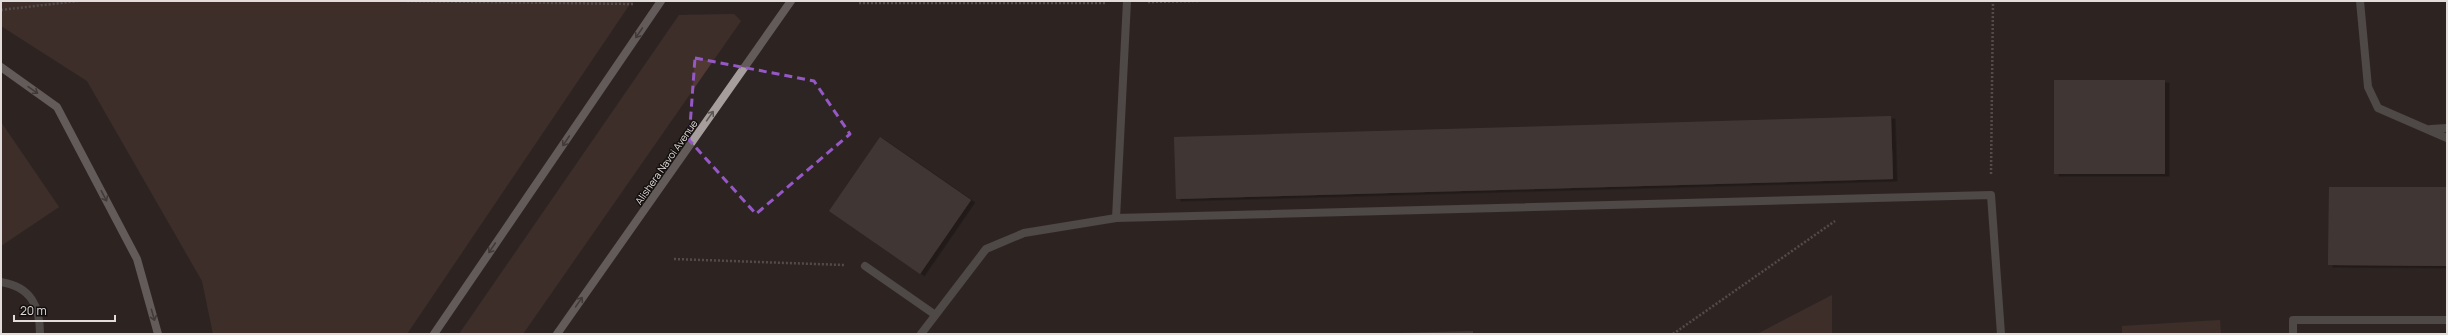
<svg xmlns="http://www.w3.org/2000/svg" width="2448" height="335" font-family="Manrope,sans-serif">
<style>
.green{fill:#513a34}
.building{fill:#584f4d;filter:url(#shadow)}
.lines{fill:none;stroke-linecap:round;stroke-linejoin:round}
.path{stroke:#817a78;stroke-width:2.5;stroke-dasharray:2 2;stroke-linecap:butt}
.lane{stroke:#777372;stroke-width:8}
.secondary{stroke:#a59e9c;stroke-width:8}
.oneway{stroke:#5c5655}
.marked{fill:none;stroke:#9558c6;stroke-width:3;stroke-dasharray:8 5;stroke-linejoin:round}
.labels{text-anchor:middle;stroke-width:3;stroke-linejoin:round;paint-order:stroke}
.street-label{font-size:10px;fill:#e2dddb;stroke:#130f0e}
</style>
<defs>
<filter id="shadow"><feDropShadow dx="4.5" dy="2.5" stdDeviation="0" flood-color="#0009"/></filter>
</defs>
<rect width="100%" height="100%" fill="#2d2523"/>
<!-- green -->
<g class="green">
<path d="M1,1H632L407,334H213L202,281L87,81L1,26Z"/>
<path d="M734,14L741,21L523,334H459L679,15Z"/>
<path d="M1,122L59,207L1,246Z"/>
<path d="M1832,295V334H1757Z"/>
<path d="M2220,320L2221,334H2122V326Z"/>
</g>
<!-- building -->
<g class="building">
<rect x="2054" y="80" width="111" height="94"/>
<path d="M1891,116L1893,179L1176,199L1174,137Z"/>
<path d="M880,137L971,200L920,274L829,211Z"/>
<path d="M2329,187H2447V266L2328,265Z"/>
<path d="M1473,331V334H1399V333Z"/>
</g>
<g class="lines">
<!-- path -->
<g class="path">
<path d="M407,1L633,4"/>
<path d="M1148,2L1198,1"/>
<path d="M859,3H1105"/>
<path d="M1,10L78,1"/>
<path d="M1991,174L1993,1"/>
<path d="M674,259L844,265"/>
<path d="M1673,334L1835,221"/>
</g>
<!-- lane -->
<g class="lane">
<path d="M2360,1L2368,87L2378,108L2447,138"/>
<path d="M2431,129L2447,128"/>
<path d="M1116,218L1127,1"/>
<path d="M865,266L934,314"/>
<path d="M1,282C31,287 40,306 40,334"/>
<path d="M921,334L986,249L1024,233L1116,218L1991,195L2001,334"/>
<path d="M2293,334V320H2447"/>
</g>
<!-- secondary -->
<g class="secondary">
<path d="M1,67L57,107L137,259L158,334"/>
<path d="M434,334L661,1"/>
<path d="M557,334L791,1"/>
</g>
</g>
<!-- one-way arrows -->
<defs><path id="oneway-shaft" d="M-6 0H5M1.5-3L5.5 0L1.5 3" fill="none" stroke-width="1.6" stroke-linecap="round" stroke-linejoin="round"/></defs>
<g class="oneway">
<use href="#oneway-shaft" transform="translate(639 33) rotate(124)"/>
<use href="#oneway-shaft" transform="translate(33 90) rotate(35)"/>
<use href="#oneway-shaft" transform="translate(710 116) rotate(-55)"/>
<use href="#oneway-shaft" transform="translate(566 141) rotate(124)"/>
<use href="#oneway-shaft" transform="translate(104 196) rotate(62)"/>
<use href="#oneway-shaft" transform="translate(492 248) rotate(124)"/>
<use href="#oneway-shaft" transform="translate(579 302) rotate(-55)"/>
<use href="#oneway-shaft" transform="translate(153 315) rotate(74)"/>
</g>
<!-- marked area -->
<path d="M0 0H2448V335H0ZM695,58L814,81L850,134L756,214L689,140Z" fill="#2d2523" fill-opacity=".55" fill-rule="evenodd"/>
<path class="marked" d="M695,58L814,81L850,134L756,214L689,140Z"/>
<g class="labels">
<!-- street labels -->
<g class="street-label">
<text transform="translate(666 162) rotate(-55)" y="4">Alishera Navoi Avenue</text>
</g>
</g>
<!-- border -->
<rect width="2448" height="335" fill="none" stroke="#e2dddb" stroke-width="4"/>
<!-- scale -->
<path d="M14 315v6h101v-6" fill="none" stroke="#e2dddb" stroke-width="2"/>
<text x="20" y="315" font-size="12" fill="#e2dddb" stroke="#130f0e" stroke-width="3" paint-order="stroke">20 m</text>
</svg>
